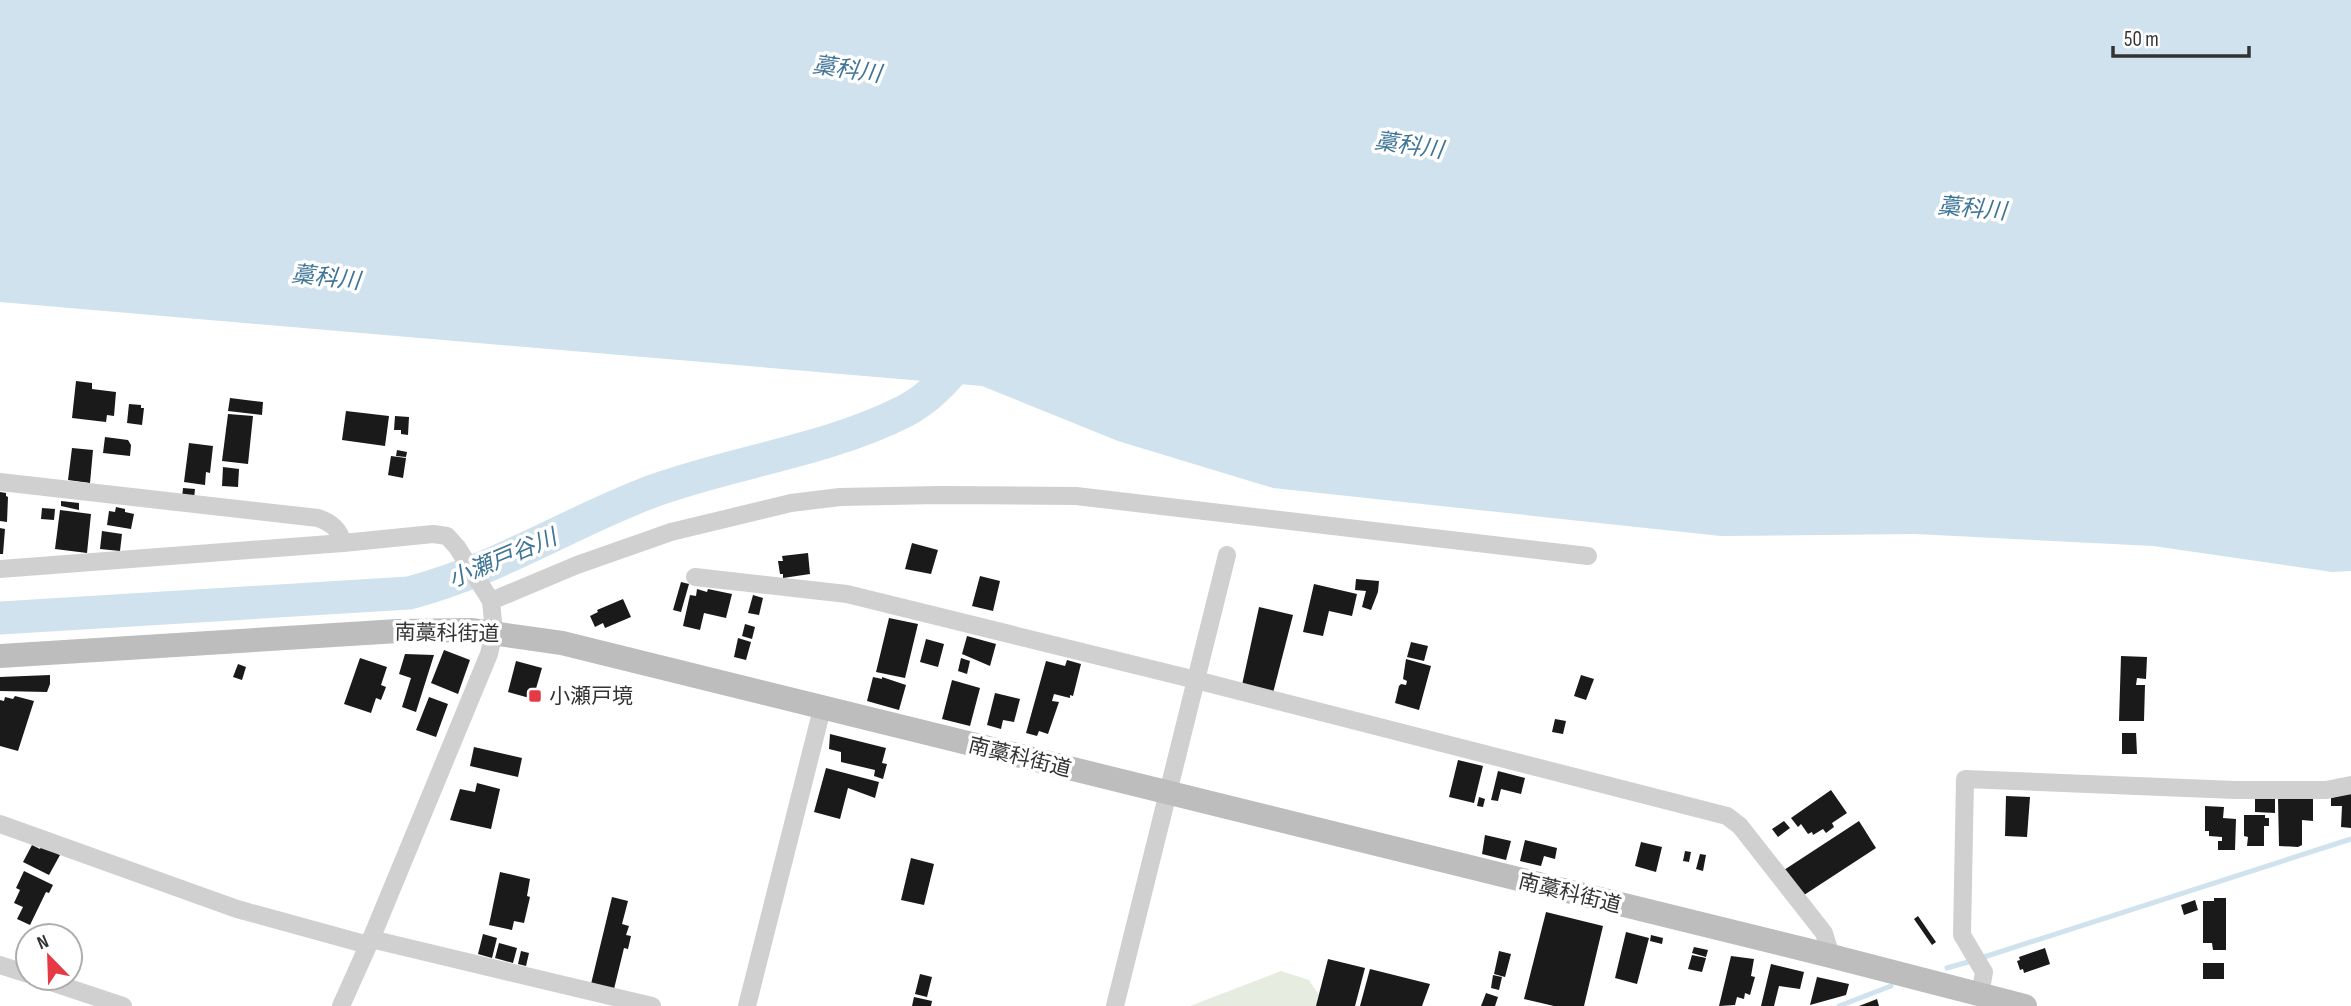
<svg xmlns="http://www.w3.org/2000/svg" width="2351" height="1006" font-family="'Sofia Sans Condensed','Noto Sans JP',sans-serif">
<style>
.green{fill:#e6ecdf}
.water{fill:#cfe2ee}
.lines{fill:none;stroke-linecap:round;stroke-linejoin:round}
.stream{stroke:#cfe2ee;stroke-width:5}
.river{stroke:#cfe2ee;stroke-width:33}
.building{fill:#1a1a1a}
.street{stroke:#d0d0d0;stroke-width:18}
.secondary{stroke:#bdbdbd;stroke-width:24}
.poi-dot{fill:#e63946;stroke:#fff;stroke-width:2.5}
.labels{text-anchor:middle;stroke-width:7;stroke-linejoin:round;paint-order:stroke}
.street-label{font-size:21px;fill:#333;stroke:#fff}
.poi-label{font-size:21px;fill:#333;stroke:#fff;text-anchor:start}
.water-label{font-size:23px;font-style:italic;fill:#3f7597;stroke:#fff}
</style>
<rect width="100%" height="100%" fill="#fff"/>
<!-- green -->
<path class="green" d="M1281,971L1309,980L1326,1006H1190Z"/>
<!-- water -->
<path class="water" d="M0,0H2351V571L2332,572L2153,546L1915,534L1721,536L1273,488L1118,441L982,386L0,302Z"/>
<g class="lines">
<!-- stream -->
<g class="stream">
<path d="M1984,957L2351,839"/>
<path d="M1947,968L1968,962"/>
<path d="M1839,1006L1891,986"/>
</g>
<!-- river -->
<path class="river" d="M0,618L409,593C495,571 570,522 653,491C736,461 826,451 905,411C928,399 948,378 963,357"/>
</g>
<!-- building -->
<g class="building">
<path d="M76,381L92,383V389L116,392L114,416L107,415L106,422L72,418Z"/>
<path d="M230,398L263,402L262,415L228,411Z"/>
<path d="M129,404L141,405V408H144L142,425L127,423Z"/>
<path d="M346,411L389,416L385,446L342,440Z"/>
<path d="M228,414L253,416L248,464L222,461Z"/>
<path d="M395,416L409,417L408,435L401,434V430H394Z"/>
<path d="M105,437L128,440L131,445L130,456L103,453Z"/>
<path d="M189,443L213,446L210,473L206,472L205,485L184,482Z"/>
<path d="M72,448L93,450L90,483L68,480Z"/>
<path d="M397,450L407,452L406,457L396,456Z"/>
<path d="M391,456L406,458L403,478L388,475Z"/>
<path d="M223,467L239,469L238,487L222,486Z"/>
<path d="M183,488L195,489L194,499L182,498Z"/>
<path d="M0,492L6,493V496L8,497L7,522L0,521Z"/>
<path d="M61,501L79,503V510L61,506Z"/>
<path d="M116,507L125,509V512L134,514L131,529L107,525L109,511L115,512Z"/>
<path d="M42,508L55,509L54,520L41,519Z"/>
<path d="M60,510L91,514L87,553L55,549Z"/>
<path d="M0,528L5,529L3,554H0Z"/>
<path d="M102,531L122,534L120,551L100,549Z"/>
<path d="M912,543L938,550L931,574L905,569Z"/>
<path d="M808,553L810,574L783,578V574H780L778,561H783L782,556Z"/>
<path d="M980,576L1000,581L993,611L972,606Z"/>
<path d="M1356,579L1379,581L1378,592L1371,610L1362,607L1366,591L1355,590Z"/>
<path d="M681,582L689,584L681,612L673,610Z"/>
<path d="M1314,584L1357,594L1352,616L1329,611L1323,636L1303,632Z"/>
<path d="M697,589L707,592L708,589L732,594L726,618L704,613L700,630L683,626L690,595L696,596Z"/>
<path d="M753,595L763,598L759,615L748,613Z"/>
<path d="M623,599L631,617L605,628L603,623L595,627L590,616L598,612L597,610Z"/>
<path d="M1259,607L1293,615L1273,693L1242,685Z"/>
<path d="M889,618L918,624L905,678L876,672Z"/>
<path d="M745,624L755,627L752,639L742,636Z"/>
<path d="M967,636L996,644L990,666L962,654Z"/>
<path d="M738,638L751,642L746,660L734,657Z"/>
<path d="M926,639L944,644L938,667L920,662Z"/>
<path d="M1411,642L1428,646L1424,661L1407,657Z"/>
<path d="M444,650L470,660L458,694L431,683Z"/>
<path d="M405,654L434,655L416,712L402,707L411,678L399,674Z"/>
<path d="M2121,656L2147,657L2146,679L2137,678L2136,685H2145L2144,721H2119Z"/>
<path d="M360,658L387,667L381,685L386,687L381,700L376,698L371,713L344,704Z"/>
<path d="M961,658L970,661L967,674L958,671Z"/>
<path d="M1406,659L1431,666L1419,710L1395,703L1399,686L1401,684L1406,685L1407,681L1403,679Z"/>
<path d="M1067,660L1081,664L1073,696L1070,695V698L1054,694L1052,701L1059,702L1048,734L1039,731L1037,736L1026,733L1046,661L1065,666Z"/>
<path d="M516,661L542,668L533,699L508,692Z"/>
<path d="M238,664L246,667L242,680L233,677Z"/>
<path d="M50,675V684L47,692L0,691V677Z"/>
<path d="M1581,675L1594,679L1586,700L1574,696Z"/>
<path d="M873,677L882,679V677L906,685L899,710L867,701Z"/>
<path d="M952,680L980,688L970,726L942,719Z"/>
<path d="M995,693L1020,699L1014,722L1003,720L1001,729L987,725Z"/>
<path d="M15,696L34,701L18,751L0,746V700L4,701L5,697L13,699Z"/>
<path d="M429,697L448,704L436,737L416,730Z"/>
<path d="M1555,719L1566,721L1563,734L1552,732Z"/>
<path d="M2122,733H2136L2137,754H2122Z"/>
<path d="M830,734L886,748L882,763L887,764L883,779L874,776L875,770L841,762V752L829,749Z"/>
<path d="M474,747L522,758L518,777L470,766Z"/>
<path d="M1458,760L1483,766L1474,803L1449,797Z"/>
<path d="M826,768L879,782L875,798L848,788L840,819L814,812Z"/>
<path d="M1498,771L1525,778L1521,794L1501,789L1498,801L1491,800Z"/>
<path d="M477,783L500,789L491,829L450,820L460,789L475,792Z"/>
<path d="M1831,790L1847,813L1832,823L1834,827L1826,833L1823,829L1813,835L1812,832L1808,834L1801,824L1798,827L1791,818Z"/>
<path d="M2351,793V828L2341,827L2342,806H2331V798Z"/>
<path d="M2006,796L2030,797L2027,837L2005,836Z"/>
<path d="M1479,797L1485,799L1483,807L1477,806Z"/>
<path d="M2255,797L2275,798V813L2255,812Z"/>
<path d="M2278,798L2313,799V821L2302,820V845L2298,847L2279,846Z"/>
<path d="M2205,806L2224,807L2223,818L2236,819L2235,850H2218V841H2222V837L2209,836V831H2205Z"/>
<path d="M2244,815H2265V818H2269V826H2264V846H2247L2248,837L2244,836Z"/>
<path d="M1784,821L1790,828L1778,837L1772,829Z"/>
<path d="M1859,821L1876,848L1801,897L1784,870Z"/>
<path d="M1485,835L1511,841L1506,860L1482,854Z"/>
<path d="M1525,840L1557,848L1555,859L1544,856L1541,866L1520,861Z"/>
<path d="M1641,842L1662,847L1656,872L1635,866Z"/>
<path d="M32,845L40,849L42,845L60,855L49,875L23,862Z"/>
<path d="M1685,851L1691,852L1689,862L1683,861Z"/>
<path d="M1700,854L1706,855L1703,871L1696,869Z"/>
<path d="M911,858L934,864L924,905L901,900Z"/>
<path d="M24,871L53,885L49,893L46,892L30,925L17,919L23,907L14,903L20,890L16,888Z"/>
<path d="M500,872L530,879L527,896L530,897L524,923L514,921L512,930L489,925Z"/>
<path d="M612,897L628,901L622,924L629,926L626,935L631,936L628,949L624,948L614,989L591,984Z"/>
<path d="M2214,898H2226V950H2213L2212,943H2203V901H2214Z"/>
<path d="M2195,900L2198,910L2184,915L2181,905Z"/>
<path d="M1546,912L1603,926L1584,1006H1554L1524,999Z"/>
<path d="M1918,916L1936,942L1932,945L1914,919Z"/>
<path d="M1626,932L1649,938L1637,984L1615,978Z"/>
<path d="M483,934L497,938L492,958L478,954Z"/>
<path d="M1651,935L1663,938L1662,944L1650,941Z"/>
<path d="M499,943L517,948L513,963L495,958Z"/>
<path d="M1694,947L1708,950L1706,957L1692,953Z"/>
<path d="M2045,948L2050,964L2024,973L2023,969L2020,970L2017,961L2020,960L2019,957Z"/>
<path d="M521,951L529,953L526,966L518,964Z"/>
<path d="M1499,951L1511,954L1505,977L1494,974Z"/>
<path d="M1692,955L1706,958L1702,972L1688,969Z"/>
<path d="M1731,956L1754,959L1751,976L1755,977L1750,995L1745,993L1744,999L1737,997L1735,1005L1719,1006Z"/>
<path d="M1328,959L1365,968L1355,1006H1316Z"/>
<rect x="2203" y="963" width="21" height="16"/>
<path d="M1771,964L1804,972L1800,989L1779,986L1774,1006H1761Z"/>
<path d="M1370,969L1430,984L1422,1006H1360Z"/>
<path d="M920,974L932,977L927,997L915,994Z"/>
<path d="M1493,975L1502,977L1499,990L1491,988Z"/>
<path d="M1817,977L1849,984L1846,995L1810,1005Z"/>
<path d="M1486,993L1498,997L1495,1006H1481Z"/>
<path d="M914,997L932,1001L931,1006H912Z"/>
<path d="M1877,999L1879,1006H1859Z"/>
</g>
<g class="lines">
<!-- street -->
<g class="street">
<path d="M0,482L318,518C332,523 339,529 343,543"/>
<path d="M0,569L343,543L433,534L447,536L457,547L491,601L494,632L489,654L371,939L341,1006"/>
<path d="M695,577L847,594L1196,680L1727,816L1740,826L1824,933L1831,956"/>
<path d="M491,601L577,565L671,532L791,503L840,497L939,495L1076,496L1588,556"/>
<path d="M0,824L237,909L368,945"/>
<path d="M371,939L652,1006"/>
<path d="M0,965L28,974"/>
<path d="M39,978L123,1006"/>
<path d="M1980,995L1984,972L1962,935L1965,779L2235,790H2326L2351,785"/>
<path d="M747,1006L822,709"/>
<path d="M1115,1006L1227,555"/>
</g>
<!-- secondary -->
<path class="secondary" d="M0,656L398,631L471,630L562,643L1831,956L2025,1006"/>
</g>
<!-- markers -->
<rect class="poi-dot" x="528" y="689" width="14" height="14" rx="3.5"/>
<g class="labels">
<!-- street labels -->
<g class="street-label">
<text transform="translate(447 633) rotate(1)" y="7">南藁科街道</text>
<text transform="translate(1020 757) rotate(14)" y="7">南藁科街道</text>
<text transform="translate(1570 893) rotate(14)" y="7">南藁科街道</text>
</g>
<!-- poi labels -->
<g class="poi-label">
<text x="549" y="703">小瀬戸境</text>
</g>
<!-- water labels -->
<g class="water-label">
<text transform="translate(847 69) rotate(8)" y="8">藁科川</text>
<text transform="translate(1409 145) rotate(8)" y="8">藁科川</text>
<text transform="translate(1972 208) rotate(5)" y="8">藁科川</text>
<text transform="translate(326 277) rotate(6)" y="8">藁科川</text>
<text transform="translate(502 558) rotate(-23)" y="8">小瀬戸谷川</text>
</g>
</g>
<!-- north arrow -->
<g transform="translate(49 957) rotate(337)"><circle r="33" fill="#ffffff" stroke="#adadad" stroke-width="2"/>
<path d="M0-5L12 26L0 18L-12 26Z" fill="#e63946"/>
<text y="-10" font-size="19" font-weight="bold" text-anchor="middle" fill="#333333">N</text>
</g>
<!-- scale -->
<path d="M2113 46v10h136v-10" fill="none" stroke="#333333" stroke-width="3.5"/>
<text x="2124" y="46" font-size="21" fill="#333333" stroke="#ffffff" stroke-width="5" paint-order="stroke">50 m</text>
</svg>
